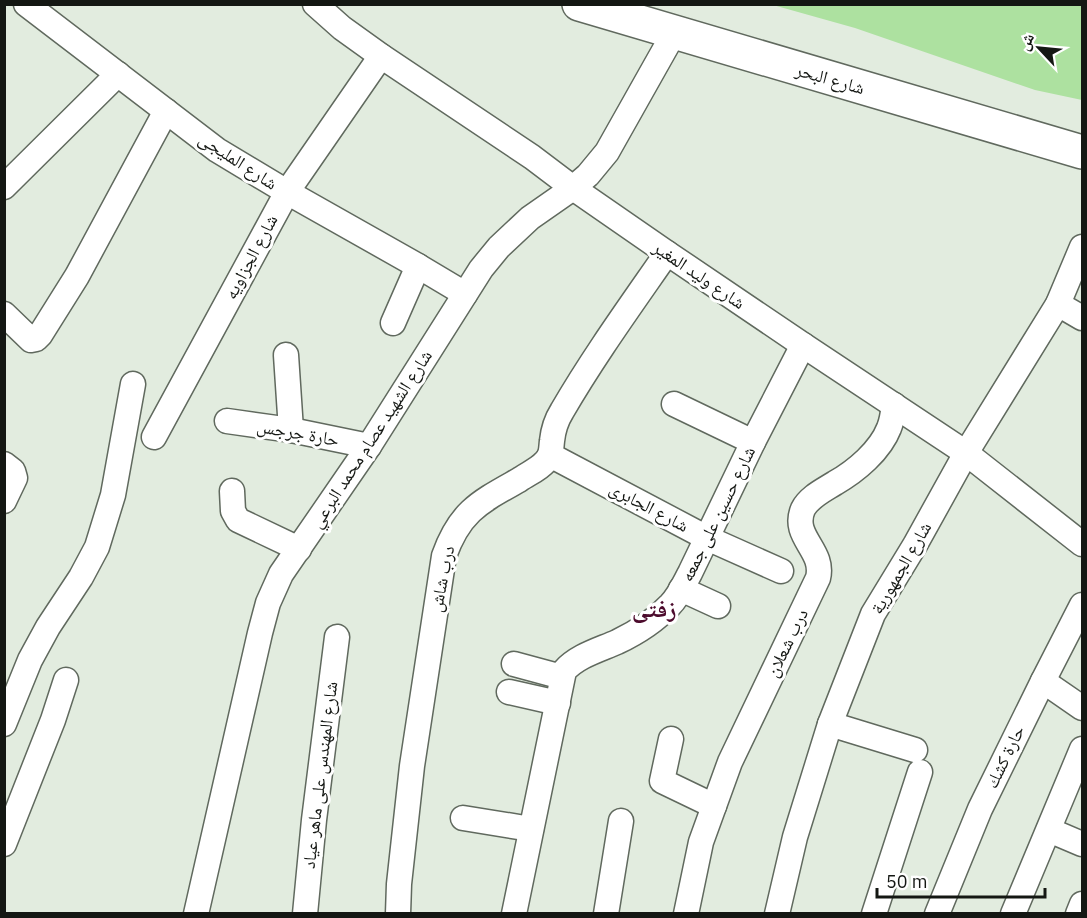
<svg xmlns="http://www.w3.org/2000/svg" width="1087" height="918" font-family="'IBM Plex Sans','Noto Naskh Arabic',sans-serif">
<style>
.water{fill:#ade1a0}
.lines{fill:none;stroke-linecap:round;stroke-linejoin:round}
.street-casing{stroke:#60695e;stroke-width:27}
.secondary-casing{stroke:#60695e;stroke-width:36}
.street{stroke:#fff;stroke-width:24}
.secondary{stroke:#fff;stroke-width:33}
.labels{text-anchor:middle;stroke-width:6;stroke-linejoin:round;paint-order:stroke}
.street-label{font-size:18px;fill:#141713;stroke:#fff}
.district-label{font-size:24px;font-weight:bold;fill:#4c0b2c;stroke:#fff}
</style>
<rect width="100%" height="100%" fill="#e2ecdf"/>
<!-- water -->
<path class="water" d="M773,5H1082V100L1035,90L855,28Z"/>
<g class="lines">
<!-- street casing -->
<g class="street-casing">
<g id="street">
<path d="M26,4L217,150L287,192L418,266L465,294"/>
<path d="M315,4L342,28L381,56L532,157L573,188L667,253L803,345L966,453L1082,544"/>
<path d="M4,187L118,74"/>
<path d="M1058,304L1082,318"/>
<path d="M4,314L31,340L36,339L40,335L77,276L166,111"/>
<path d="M393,323L418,266"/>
<path d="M286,355L291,430"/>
<path d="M674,404L753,442"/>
<path d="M227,421L291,430L369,446"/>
<path d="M154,437L287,192L381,56"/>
<path d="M550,455L707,538L781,571"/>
<path d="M4,464L13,471L15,478L4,501"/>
<path d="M232,491L233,511L238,520L299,549"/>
<path d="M681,589L718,606"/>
<path d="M514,664L562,677"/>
<path d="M1043,681L1082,708"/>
<path d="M509,692L558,703"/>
<path d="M4,724L30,660L48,627L81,577L97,547L113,495L133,384"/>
<path d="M830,724L915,750"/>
<path d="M671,739L662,781L714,806"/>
<path d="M463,818L531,829"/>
<path d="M1049,830L1082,844"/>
<path d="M4,844L53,720L66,680"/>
<path d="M196,914L260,633L268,603L281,574L369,446L481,269L499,247L530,218L573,188L588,175L607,152L674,33"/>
<path d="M305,914L314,820L337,637"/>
<path d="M398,914L399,884L412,766L444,556C460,511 480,502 519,480C527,474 538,470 545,462C552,455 551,449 552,441C553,431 557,419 562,411C594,356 631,305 667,253"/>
<path d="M514,914L564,671C577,656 599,650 617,642C636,633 656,620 670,605C679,596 684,584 690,573L753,442L803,345"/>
<path d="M606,914L621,821"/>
<path d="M686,914L701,842L730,762L818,578C825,550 791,537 803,509C809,497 824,490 835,483C856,471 880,451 889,428C892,421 893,413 894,405"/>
<path d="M777,914L795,837L830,724L873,614L915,545L966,453L1058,304L1082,247"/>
<path d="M874,914L920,772"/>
<path d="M937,914L980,809L1043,681L1082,605"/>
<path d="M1013,914L1082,749"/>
<path d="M1078,914L1082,904"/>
</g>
</g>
<!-- secondary casing -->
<g class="secondary-casing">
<path id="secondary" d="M579,4L1082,152"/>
</g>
<!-- street -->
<use href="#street" class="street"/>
<!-- secondary -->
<use href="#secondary" class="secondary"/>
</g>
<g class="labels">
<!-- street labels -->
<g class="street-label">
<text transform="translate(830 79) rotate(16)" y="6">شارع البحر</text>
<text transform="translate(238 161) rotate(33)" y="6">شارع المليجى</text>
<text transform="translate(251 257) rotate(-62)" y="6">شارع الجزاويه</text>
<text transform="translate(699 275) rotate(34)" y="6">شارع وليد المغير</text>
<text transform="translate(298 433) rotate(10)" y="6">حارة جرجس</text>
<text transform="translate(371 439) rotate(-57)" y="6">شارع الشهيد عصام محمد البرعي</text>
<text transform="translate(649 507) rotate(28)" y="6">شارع الجابرى</text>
<text transform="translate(718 514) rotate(-64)" y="6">شارع حسين على جمعه</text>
<text transform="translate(901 568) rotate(-60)" y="6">شارع الجمهورية</text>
<text transform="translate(442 579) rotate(-79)" y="6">درب شاش</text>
<text transform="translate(787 643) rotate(-64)" y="6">درب شعلان</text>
<text transform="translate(1005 757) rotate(-64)" y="6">حارة كشك</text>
<text transform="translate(320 775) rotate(-83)" y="6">شارع المهندس على ماهر عياد</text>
</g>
<!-- district labels -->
<g class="district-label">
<text x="654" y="617">زفتى</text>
</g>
</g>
<!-- border -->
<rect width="1087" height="918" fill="none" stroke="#141713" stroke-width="12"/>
<!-- north arrow -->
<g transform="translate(1039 48) rotate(296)" stroke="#ffffff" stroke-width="4.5" paint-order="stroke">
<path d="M0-4.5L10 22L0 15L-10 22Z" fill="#141713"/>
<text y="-9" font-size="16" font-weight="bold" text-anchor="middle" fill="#141713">ش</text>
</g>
<!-- scale -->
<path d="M877 888v9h168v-9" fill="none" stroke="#141713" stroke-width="3"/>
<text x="886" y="888" font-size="18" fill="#141713" stroke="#ffffff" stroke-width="4.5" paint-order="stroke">50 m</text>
</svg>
